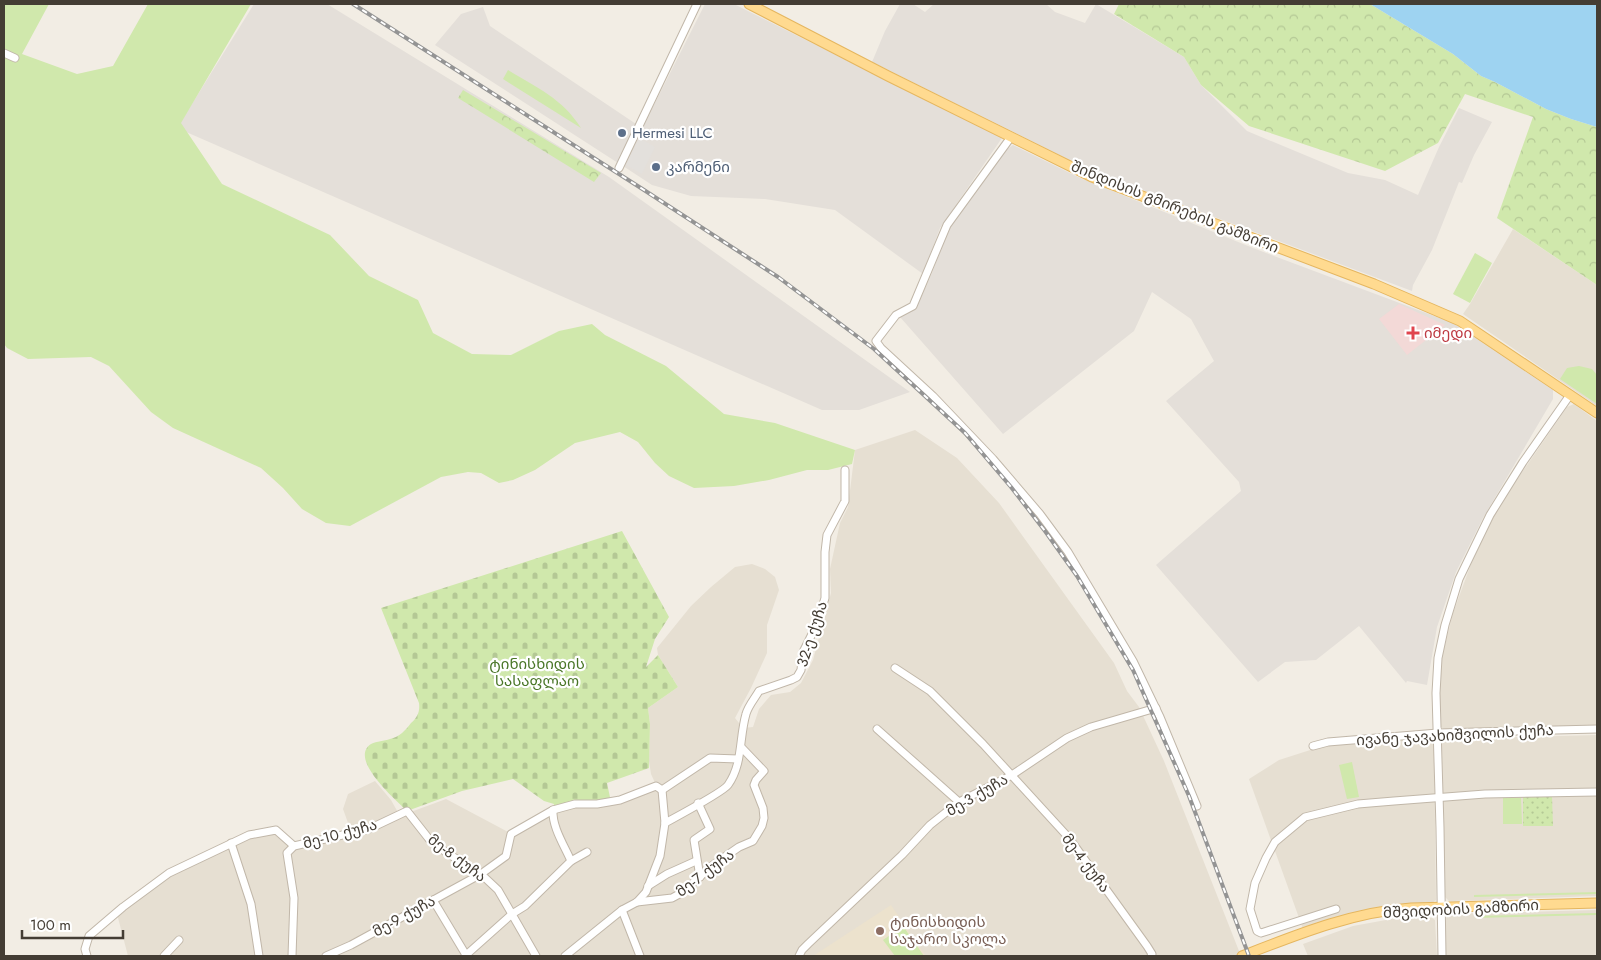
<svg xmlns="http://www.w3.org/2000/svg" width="1601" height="960" font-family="Jost,'Noto Sans Georgian',sans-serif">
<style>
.residential{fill:#e6dfd2}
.industrial{fill:#e4dfd9}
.education{fill:#ece2cd}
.medical{fill:#f3d9d7}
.green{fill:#d0e8ac}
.forest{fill:url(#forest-crowns)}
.cemetery{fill:url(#cemetery-stones)}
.park{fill:url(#park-dots)}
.parking{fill:#e3e0dc}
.water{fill:#9ed3f1}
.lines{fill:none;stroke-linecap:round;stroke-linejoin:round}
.minor-casing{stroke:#c1b7a9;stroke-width:9}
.major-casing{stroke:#e5b65f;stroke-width:11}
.minor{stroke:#fff;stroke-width:7}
.major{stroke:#ffda90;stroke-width:9}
.rail-casing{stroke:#949494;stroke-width:4}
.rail{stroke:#fff;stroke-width:2;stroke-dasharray:5.5;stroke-linecap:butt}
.service-dot{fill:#5c6f8a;stroke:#fff;stroke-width:2}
.health-dot{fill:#e0444e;stroke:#fff;stroke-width:2}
.education-dot{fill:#8d6e63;stroke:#fff;stroke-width:2}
.labels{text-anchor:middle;stroke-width:4.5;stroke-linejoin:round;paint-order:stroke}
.service-label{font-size:15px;fill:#4e5e75;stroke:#fff;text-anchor:start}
.street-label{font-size:15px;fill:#443d34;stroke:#fff}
.health-label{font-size:15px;fill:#be3a42;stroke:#fff;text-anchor:start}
.park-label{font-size:15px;fill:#497627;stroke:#fff}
.education-label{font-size:15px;fill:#785e54;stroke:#fff;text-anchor:start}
</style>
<defs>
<pattern id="forest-crowns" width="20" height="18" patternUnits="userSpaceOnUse" patternTransform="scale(1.25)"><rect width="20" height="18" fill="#d0e8ac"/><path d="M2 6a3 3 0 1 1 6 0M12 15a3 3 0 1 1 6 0" fill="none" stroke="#b4c895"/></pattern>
<pattern id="cemetery-stones" width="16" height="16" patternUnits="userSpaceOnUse" patternTransform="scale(1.25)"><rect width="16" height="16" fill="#d0e8ac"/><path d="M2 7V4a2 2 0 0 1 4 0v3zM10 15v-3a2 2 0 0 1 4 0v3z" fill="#b4c895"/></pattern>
<pattern id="park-dots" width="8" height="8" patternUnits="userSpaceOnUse" patternTransform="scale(1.25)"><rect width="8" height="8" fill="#d0e8ac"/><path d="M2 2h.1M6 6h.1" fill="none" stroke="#b4c895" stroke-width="1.8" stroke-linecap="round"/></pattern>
</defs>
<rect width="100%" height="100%" fill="#f2ede4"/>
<!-- residential -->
<g class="residential">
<path d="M1513,229L1597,285V406L1463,314L1470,304Z"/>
<path d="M1574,404L1597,421V727L1445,730L1441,727L1438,700L1440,664L1453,613L1471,564L1496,510L1567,407Z"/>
<path d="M915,430L957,458L999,503L1114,663L1127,691L1139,707L1164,761L1241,956H128L117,914L170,874L249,836L276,832L294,843L352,834L343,809L348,794L375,781L391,800L400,816L446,799L512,834L555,810L575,805H597L656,785L651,774L649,761L650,724L648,708L678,687L658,655L657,648L691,606L711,587L735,567L752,564L765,569L775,577L779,590L767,625V653L751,688L735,718L743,728L753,727L759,709L771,695L790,692L801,683L813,660L831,593L830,569L840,523L848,507L855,450Z"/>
<path d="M1597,735V896L1449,901L1444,896L1442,742L1445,739Z"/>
<path d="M1406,739L1434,742L1436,900L1432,903L1390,905L1303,929L1249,779L1279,760L1329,744Z"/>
<path d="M1597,910V956H1446L1445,919L1450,914Z"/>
<path d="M1397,918H1432L1435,920L1437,956H1308L1303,944L1353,926Z"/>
</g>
<!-- industrial -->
<g class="industrial">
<path d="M254,4H327L609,177L910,392L859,410H822L177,128Z"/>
<path d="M705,4H734L1002,138L940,228L923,274L835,210L765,199L691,196L652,185L623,166Z"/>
<path d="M900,4H913L925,12L934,4H1046L1055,12L1085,23L1096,4L1184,57L1201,85L1247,131L1348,173L1385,180L1418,195L1439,147L1459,108L1492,122L1474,155L1462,183L1459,182L1432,250L1413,285L1412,291L1092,171L872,62L885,31Z"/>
<path d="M483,7L490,26L636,124L618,163L435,45L461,14Z"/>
<path d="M1013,145L1078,177L1253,248L1453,323L1553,390V399L1483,518L1456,572L1437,627L1427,685L1407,681L1406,683L1359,626L1316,660L1285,662L1258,682L1156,565L1241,491L1239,482L1166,401L1214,361L1191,319L1152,292L1134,331L1003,434L900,317L916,308L932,273L949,228L1004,151Z"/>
</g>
<!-- education -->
<path class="education" d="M891,905L926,956H813Z"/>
<!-- medical -->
<path class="medical" d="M1399,304L1445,325L1407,355L1379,319Z"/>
<!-- green -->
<g class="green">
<path d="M4,4H49L22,54L77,74L113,66L148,4H251L181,123L222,184L330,235L369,276L418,300L433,333L472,354L511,355L559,331L592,324L605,335L666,366L724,414L775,423L855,450L852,464L828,470H807L769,480L734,486L694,488L669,476L655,463L638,442L620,432L575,443L535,470L513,480L499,483L481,473L468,472L441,477L350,526L326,523L302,509L283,488L261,468L173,428L151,412L109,366L91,357L28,359L7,348L4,344Z"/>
<path d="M508,70C536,87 563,99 581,128L503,79Z"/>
<path d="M1475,253L1492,263L1470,303L1453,294Z"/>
<path d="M1579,366L1592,369L1597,375V404L1560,379L1567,368Z"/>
<path d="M1352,762L1359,797L1347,799L1339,765Z"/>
<path d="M1503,798H1521L1522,824H1503Z"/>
<path d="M1597,892V894L1474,897V895Z"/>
<path d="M1597,913V915L1475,918V916Z"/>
<path d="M903,926L924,956H895L883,940Z"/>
</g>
<!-- forest -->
<g class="forest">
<path d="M1119,4H1370L1453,54L1481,76L1495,82L1546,109L1571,119L1597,127V285L1497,218L1533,117L1465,94L1438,143L1385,171L1249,126L1201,85L1184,57L1114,14Z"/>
<path d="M463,90L601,173L594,182L458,98Z"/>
</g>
<!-- cemetery -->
<path class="cemetery" d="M622,531L669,617L655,639L646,667L658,655L678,687L648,708L650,724L649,768L607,783L611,802L553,810L554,804L544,801L513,779L462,791L407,811C396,800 348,759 371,744C377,741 384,741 390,739C399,737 406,730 411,723C418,717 420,711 419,703L381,608Z"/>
<!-- park -->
<path class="park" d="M1523,796H1552L1553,826H1523Z"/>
<!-- parking -->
<path class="parking" d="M639,138L655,147L642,174L626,165Z"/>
<!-- water -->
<path class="water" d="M1370,4H1597V127L1571,119L1546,109L1495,82L1481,76L1453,54Z"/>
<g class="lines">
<!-- minor casing -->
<g class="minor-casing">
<g id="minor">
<path d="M4,53L15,58"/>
<path d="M1011,137L947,225L913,306L896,315L876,341L881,348L933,396L993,459L1040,514L1068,552L1133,661L1160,717L1197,806"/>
<path d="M619,168L697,4"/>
<path d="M895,668L930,691L983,744L1069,838L1147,946L1152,954L1151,956"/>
<path d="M877,729L959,802"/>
<path d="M1313,746L1328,742L1438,733L1597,729"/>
<path d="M698,803L710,829L694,840L700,877"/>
<path d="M553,810C552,827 564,845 571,861"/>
<path d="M665,823C676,817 723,792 728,785C743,764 739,738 746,714C748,706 755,698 759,691L791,680L797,677L801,670L803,652L817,624L825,598V552L827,535L845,501V470"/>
<path d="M231,843L251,904L259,956"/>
<path d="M648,886L667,874L696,861"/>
<path d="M433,900L466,955"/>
<path d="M637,902L672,898L683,892L713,865L739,847L753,841L762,826L764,818L763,808L754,785L756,780L764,771L742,748"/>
<path d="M1336,909L1261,933L1257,931L1250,909L1255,883L1266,858L1275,842L1305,817L1358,804L1394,801L1485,794L1597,792"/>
<path d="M622,910L640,956"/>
<path d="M87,956L85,949L89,936L123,907L169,873L249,835L276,830L294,846"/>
<path d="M164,956L179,940"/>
<path d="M292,956L294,898L287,853L294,846L369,829L407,811L429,839L447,853L481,874L498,890L536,956"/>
<path d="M326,956L351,945L481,874L506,856L511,834L553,810L575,804H597L620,800L656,786L662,790L710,758L738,759"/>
<path d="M465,956L512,914L525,906L571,861L587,852"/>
<path d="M565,956L622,910L637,902L646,892L660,856L665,823L662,790"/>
<path d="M799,956L802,950L808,944L902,855L930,825L959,802L1012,775L1067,738L1091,727L1156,708"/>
<path d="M1442,956L1440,828L1436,693L1438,658L1445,625L1459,579L1490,515L1523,462L1570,395"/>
</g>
</g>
<!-- major casing -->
<g class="major-casing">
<g id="major">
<path d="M749,4L888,76L1092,177L1374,284L1460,321L1597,413"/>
<path d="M1242,956C1296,935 1352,912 1411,908L1597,903"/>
</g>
</g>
<!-- minor -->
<use href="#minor" class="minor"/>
<!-- major -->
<use href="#major" class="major"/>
<!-- rail casing -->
<g class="rail-casing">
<path id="rail" d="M353,4L644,190L778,277L874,349L965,433L1011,487L1045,531L1077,576L1133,670L1189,796L1249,956"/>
</g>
<!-- rail -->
<use href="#rail" class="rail"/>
</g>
<!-- markers -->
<g class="service-dot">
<circle cx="622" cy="133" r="5"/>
<circle cx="656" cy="167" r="5"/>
</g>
<path class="health-dot" d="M1410.5 325.5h5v5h5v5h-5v5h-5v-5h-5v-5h5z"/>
<circle class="education-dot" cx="880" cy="931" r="5"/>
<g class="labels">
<!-- service labels -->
<g class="service-label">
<text x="632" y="138">Hermesi LLC</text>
<text x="666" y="172">კარმენი</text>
</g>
<!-- street labels -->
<g class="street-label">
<text transform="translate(1175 207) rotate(22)" y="5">შინდისის გმირების გამზირი</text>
<text transform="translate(812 634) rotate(-72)" y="5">32-ე ქუჩა</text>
<text transform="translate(1455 735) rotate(-3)" y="5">ივანე ჯავახიშვილის ქუჩა</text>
<text transform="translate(977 795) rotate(-30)" y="5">მე-3 ქუჩა</text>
<text transform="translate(340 834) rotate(-15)" y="5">მე-10 ქუჩა</text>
<text transform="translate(457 858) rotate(37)" y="5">მე-8 ქუჩა</text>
<text transform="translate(1086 863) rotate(53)" y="5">მე-4 ქუჩა</text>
<text transform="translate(705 873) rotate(-37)" y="5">მე-7 ქუჩა</text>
<text transform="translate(1461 909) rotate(-3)" y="5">მშვიდობის გამზირი</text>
<text transform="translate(404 916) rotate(-29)" y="5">მე-9 ქუჩა</text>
</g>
<!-- health labels -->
<g class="health-label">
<text x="1424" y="338">იმედი</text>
</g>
<!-- park labels -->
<g class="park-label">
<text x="537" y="669">ტინისხიდის<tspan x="537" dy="17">სასაფლაო</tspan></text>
</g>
<!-- education labels -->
<g class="education-label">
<text x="890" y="927">ტინისხიდის<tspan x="890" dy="17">საჯარო სკოლა</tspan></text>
</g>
</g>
<!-- border -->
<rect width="1601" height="960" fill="none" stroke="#443d34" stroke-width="10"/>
<!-- scale -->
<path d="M22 930v8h101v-8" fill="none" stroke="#443d34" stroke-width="2.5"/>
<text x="30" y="930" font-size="15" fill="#443d34" stroke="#ffffff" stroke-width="4" paint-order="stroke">100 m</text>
</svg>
